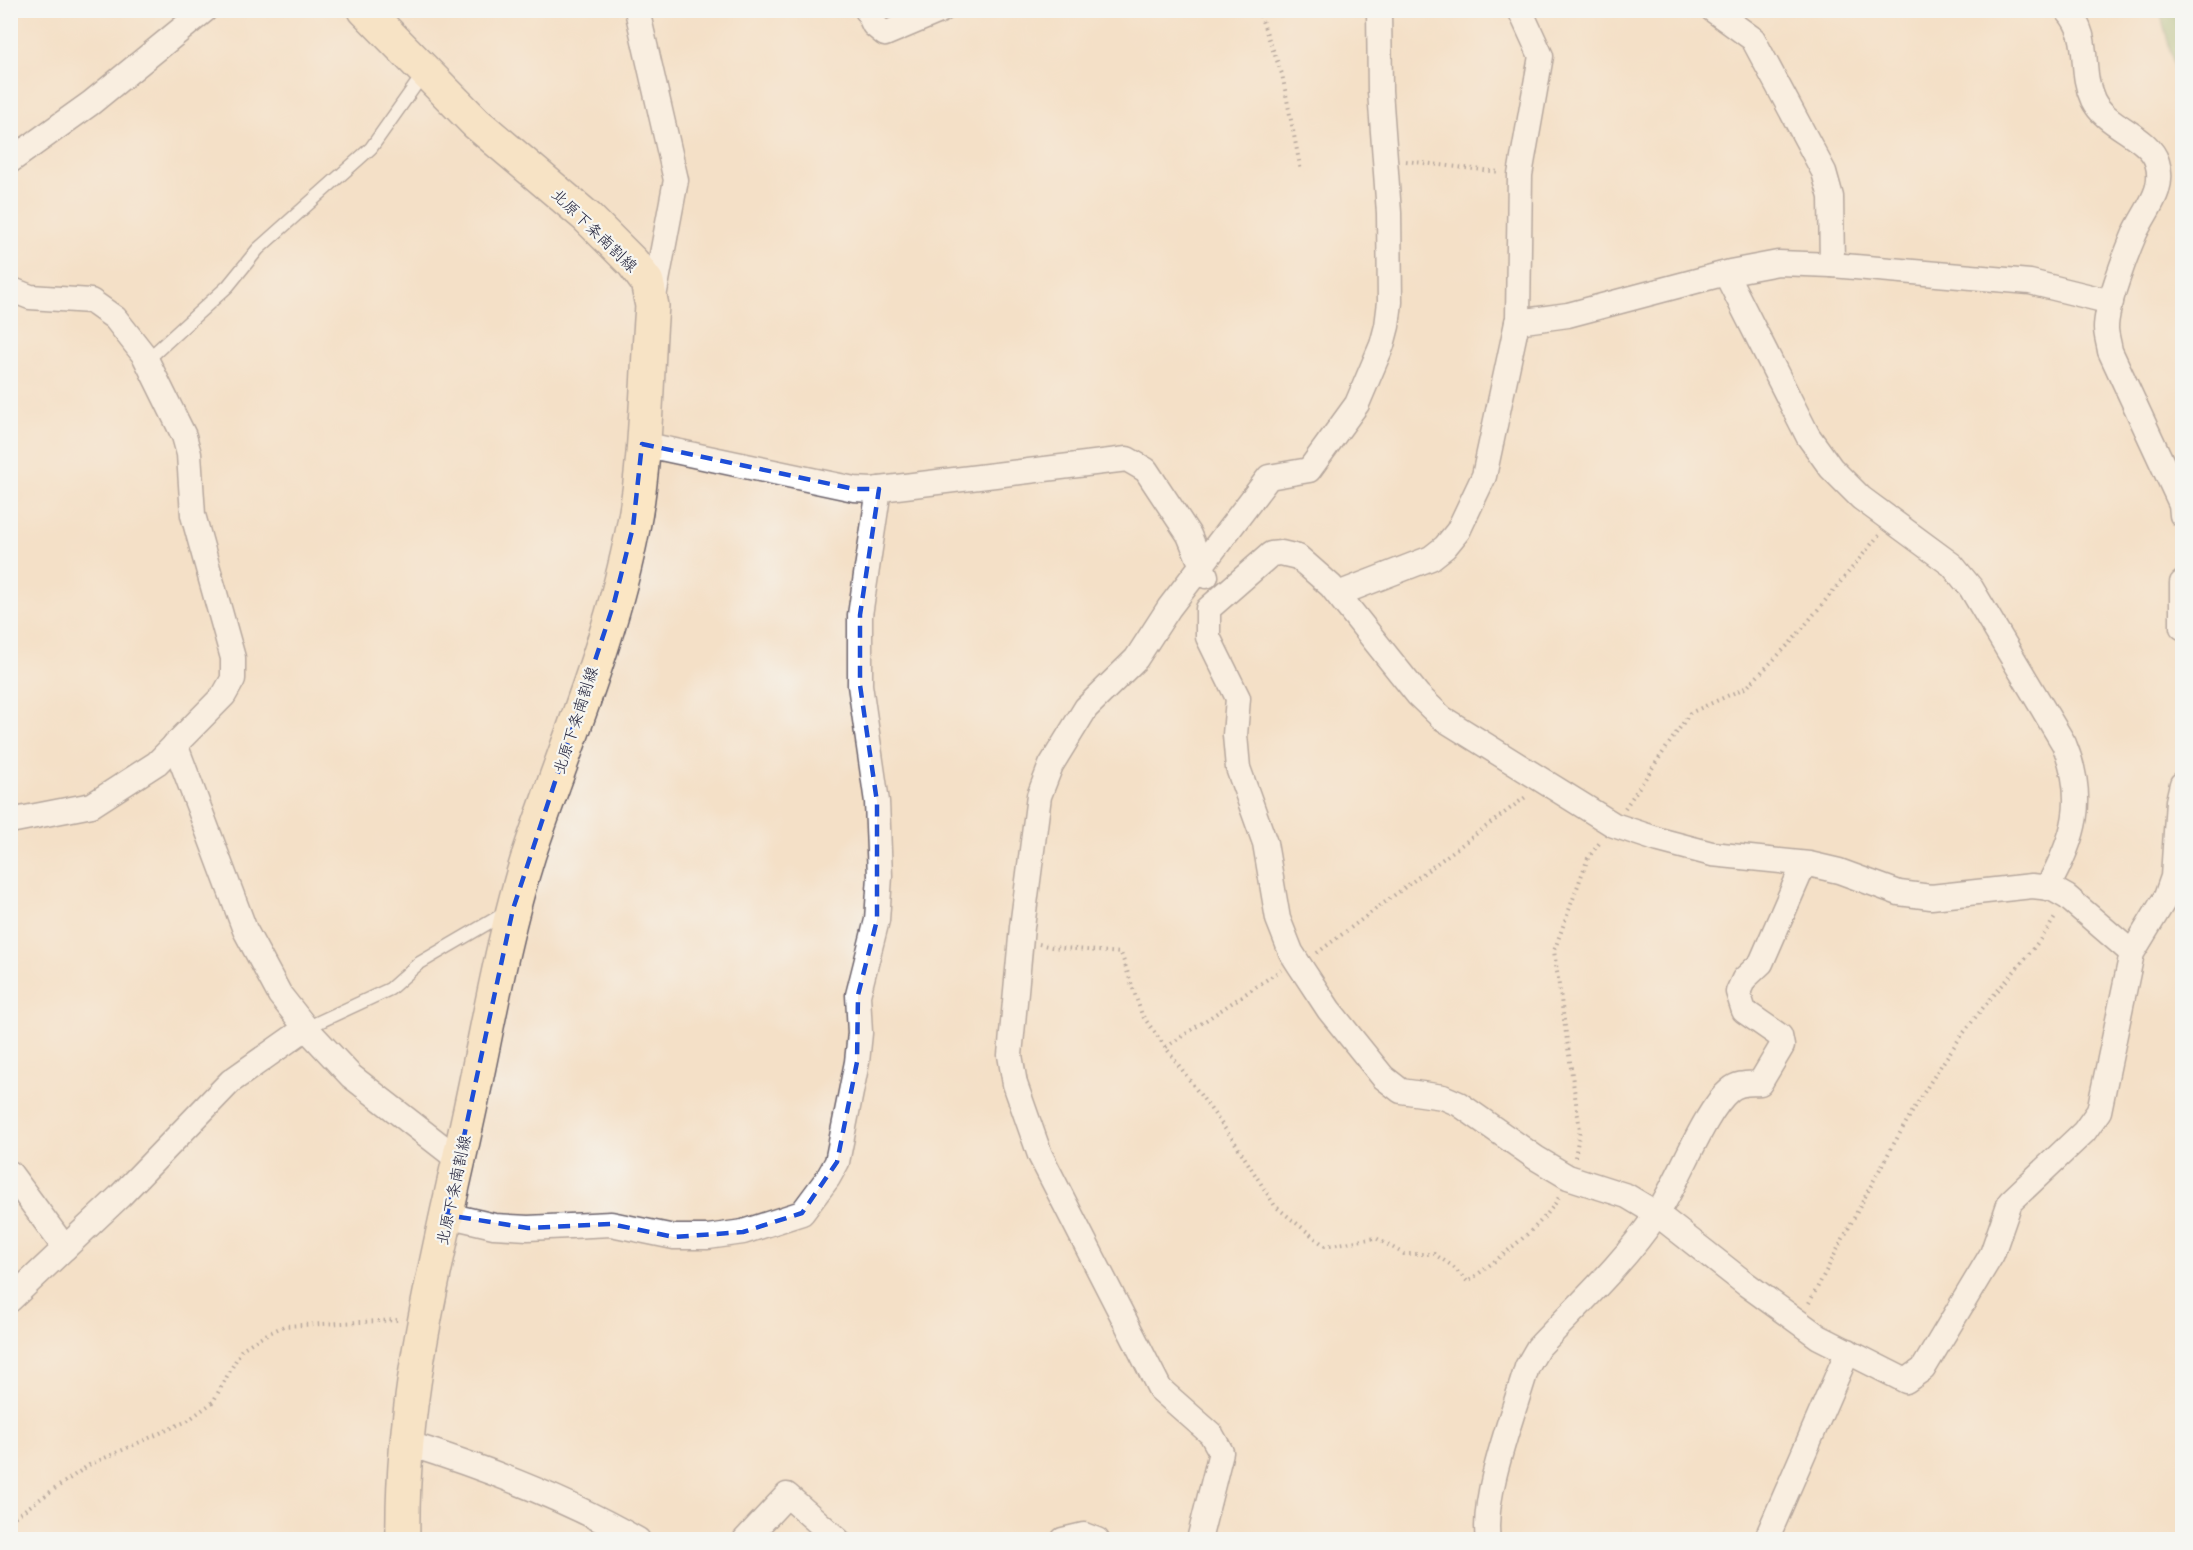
<svg xmlns="http://www.w3.org/2000/svg" width="2193" height="1550" font-family="'Playpen Sans','Klee One',sans-serif">
<style>
.forest{fill:#7fb36f;stroke:#506a55;stroke-width:1.5}
.lines{fill:none;stroke-linecap:round;stroke-linejoin:round}
.service-casing{stroke:#6c646c;stroke-width:15}
.minor-casing{stroke:#6c646c;stroke-width:27}
.secondary-casing{stroke:#6c646c;stroke-width:36}
.path{stroke:#6c646c;stroke-width:4;stroke-dasharray:1.5 4.5;stroke-linecap:butt}
.service{stroke:#fff;stroke-width:12}
.minor{stroke:#fff;stroke-width:24}
.secondary{stroke:#fbe6c4;stroke-width:33}
.marked{fill:none;stroke:#1d4ed8;stroke-width:4.5;stroke-dasharray:12 8;stroke-linejoin:round}
.labels{text-anchor:middle;stroke-width:4.5;stroke-linejoin:round;paint-order:stroke}
.street-label{font-size:16px;fill:#22223b;stroke:#f6f6f2}
</style>
<rect width="100%" height="100%" fill="#f6f6f2"/>
<filter id="ink" filterUnits="userSpaceOnUse"><feTurbulence type="fractalNoise" baseFrequency=".0167" numOctaves="2"/><feDisplacementMap in="SourceGraphic" scale="12" xChannelSelector="R" yChannelSelector="G"/><feConvolveMatrix kernelMatrix="1 2 1 2 8 2 1 2 1" color-interpolation-filters="sRGB"/></filter>
<filter id="wash" filterUnits="userSpaceOnUse"><feTurbulence type="fractalNoise" baseFrequency=".008" numOctaves="4" result="noise"/><feDisplacementMap in="SourceGraphic" scale="24" xChannelSelector="R" yChannelSelector="G"/><feGaussianBlur stdDeviation="1.35" result="paint"/><feColorMatrix in="noise" values="0 0 0 0 0 0 0 0 0 0 0 0 0 0 0 0 0 1.4 0 .05"/><feComposite in="paint" operator="in"/></filter>
<g filter="url(#wash)">
<rect width="100%" height="100%" fill="#f4e0c7"/>
<!-- forest -->
<path class="forest" d="M2160,11H2182V96Z"/>
</g>
<g filter="url(#ink)">
<g class="lines">
<!-- service casing -->
<g class="service-casing">
<g id="service">
<path d="M147,360L228,286L258,249L371,148L424,73"/>
<path d="M306,1028L390,989L418,964L507,912"/>
</g>
</g>
<!-- minor casing -->
<g class="minor-casing">
<g id="minor">
<path d="M637,10L676,180L653,302"/>
<path d="M867,10L874,25L885,34L942,10"/>
<path d="M1713,10L1753,39L1824,172L1831,197L1832,265"/>
<path d="M2067,10C2093,39 2078,68 2093,100C2106,127 2149,136 2157,162C2166,190 2146,209 2135,233C2126,254 2106,306 2106,328C2106,335 2109,344 2110,351L2181,504L2182,515"/>
<path d="M10,161L91,103L205,10"/>
<path d="M1726,274L1808,436L1831,468L1861,498L1952,565L1971,588L2064,744C2087,799 2075,838 2047,888"/>
<path d="M10,289L30,297L91,301L115,318L144,355L184,436L189,454L193,515L233,658V679L224,695L157,763L92,805L10,821"/>
<path d="M1517,322L1568,315L1730,272L1778,263L1832,265L2030,282L2111,302"/>
<path d="M642,444L854,489L872,490L1127,459L1146,470L1189,535L1206,576"/>
<path d="M2182,583V627"/>
<path d="M1338,594L1431,558L1445,547L1458,531L1484,476L1518,318L1520,175L1541,56L1520,10"/>
<path d="M175,744L245,930L280,995L306,1028L351,1076L459,1160"/>
<path d="M2132,953L2067,897L2051,888L2032,886L1931,897L1899,893L1839,871L1809,864L1712,854L1659,840L1614,825L1442,718L1418,695L1331,586L1298,557L1281,553L1271,554L1208,609V637L1238,698L1235,735L1238,768L1265,843L1278,919L1291,952L1300,966L1329,1010L1383,1077L1401,1091L1443,1097L1459,1104L1536,1158L1568,1177L1627,1196L1657,1214L1746,1284L1819,1337L1906,1381L1923,1369L1992,1254L2010,1202L2084,1132L2099,1111L2132,953L2166,897L2173,877L2178,801L2182,784"/>
<path d="M10,1173L65,1248"/>
<path d="M447,1215L494,1226L528,1228L611,1224L674,1237H708L743,1232L802,1213L828,1178L837,1162L857,1062L860,1033L858,995L877,920L880,876L877,802L860,685V615L879,489"/>
<path d="M10,1300L120,1196L231,1081L306,1028"/>
<path d="M406,1443C486,1468 565,1498 638,1540"/>
<path d="M745,1540L787,1495L838,1540"/>
<path d="M1063,1540L1084,1535L1097,1540"/>
<path d="M1199,1540L1221,1452L1211,1434L1160,1389L1040,1155L1015,1084L1010,1055L1022,927L1039,796L1051,765L1086,708L1136,659L1169,608L1269,477L1309,470L1357,404L1382,345L1387,326L1390,302L1389,213L1380,91L1379,10"/>
<path d="M1488,1540C1481,1496 1514,1412 1527,1367L1538,1348C1578,1305 1623,1264 1656,1215C1678,1184 1703,1112 1730,1090C1739,1082 1750,1084 1760,1083L1782,1046L1780,1036L1744,1011L1738,992L1744,979L1761,963L1804,864"/>
<path d="M1766,1540L1848,1351"/>
</g>
</g>
<!-- secondary casing -->
<g class="secondary-casing">
<path id="secondary" d="M365,10L476,123L587,217L633,263L647,282L652,306C646,378 647,458 633,528C612,639 565,747 529,854C502,939 488,1027 469,1114C439,1253 400,1396 403,1540"/>
</g>
<!-- path -->
<g class="path">
<path d="M1258,10L1282,74L1301,171"/>
<path d="M1406,161L1500,172"/>
<path d="M1625,808L1690,713L1747,687L1792,641L1879,535"/>
<path d="M1039,944L1052,947L1121,953L1142,1015L1234,1141L1275,1206L1325,1246L1376,1238L1404,1254H1434L1451,1265L1468,1282C1494,1261 1544,1226 1559,1197"/>
<path d="M1317,953L1527,796"/>
<path d="M1166,1047L1281,970"/>
<path d="M1575,1157L1580,1130L1554,951L1588,858L1601,841"/>
<path d="M1809,1303C1858,1212 1907,1109 1968,1027C1997,988 2031,957 2056,916"/>
<path d="M10,1520L89,1465L187,1421L213,1402L242,1349L261,1337L284,1326L398,1320"/>
</g>
<!-- service -->
<use href="#service" class="service"/>
<!-- minor -->
<use href="#minor" class="minor"/>
<!-- secondary -->
<use href="#secondary" class="secondary"/>
</g>
</g>
<!-- marked area -->
<path d="M0 0H2193V1550H0ZM642,444L854,489H879L860,615V685L877,802V920L858,995L857,1062L837,1162L802,1213L743,1232L674,1237L611,1224L528,1228L447,1215L513,909L614,603L633,527Z" fill="#f4e0c7" fill-opacity=".55" fill-rule="evenodd"/>
<path class="marked" d="M642,444L854,489H879L860,615V685L877,802V920L858,995L857,1062L837,1162L802,1213L743,1232L674,1237L611,1224L528,1228L447,1215L513,909L614,603L633,527Z"/>
<g class="labels">
<!-- street labels -->
<g class="street-label">
<text transform="translate(595 230) rotate(44)" y="6">北原下条南割線</text>
<text transform="translate(575 720) rotate(-72)" y="6">北原下条南割線</text>
<text transform="translate(453 1190) rotate(-78)" y="6">北原下条南割線</text>
</g>
</g>
<!-- margin -->
<rect width="2193" height="1550" fill="none" stroke="#f6f6f2" stroke-width="36"/>
</svg>
